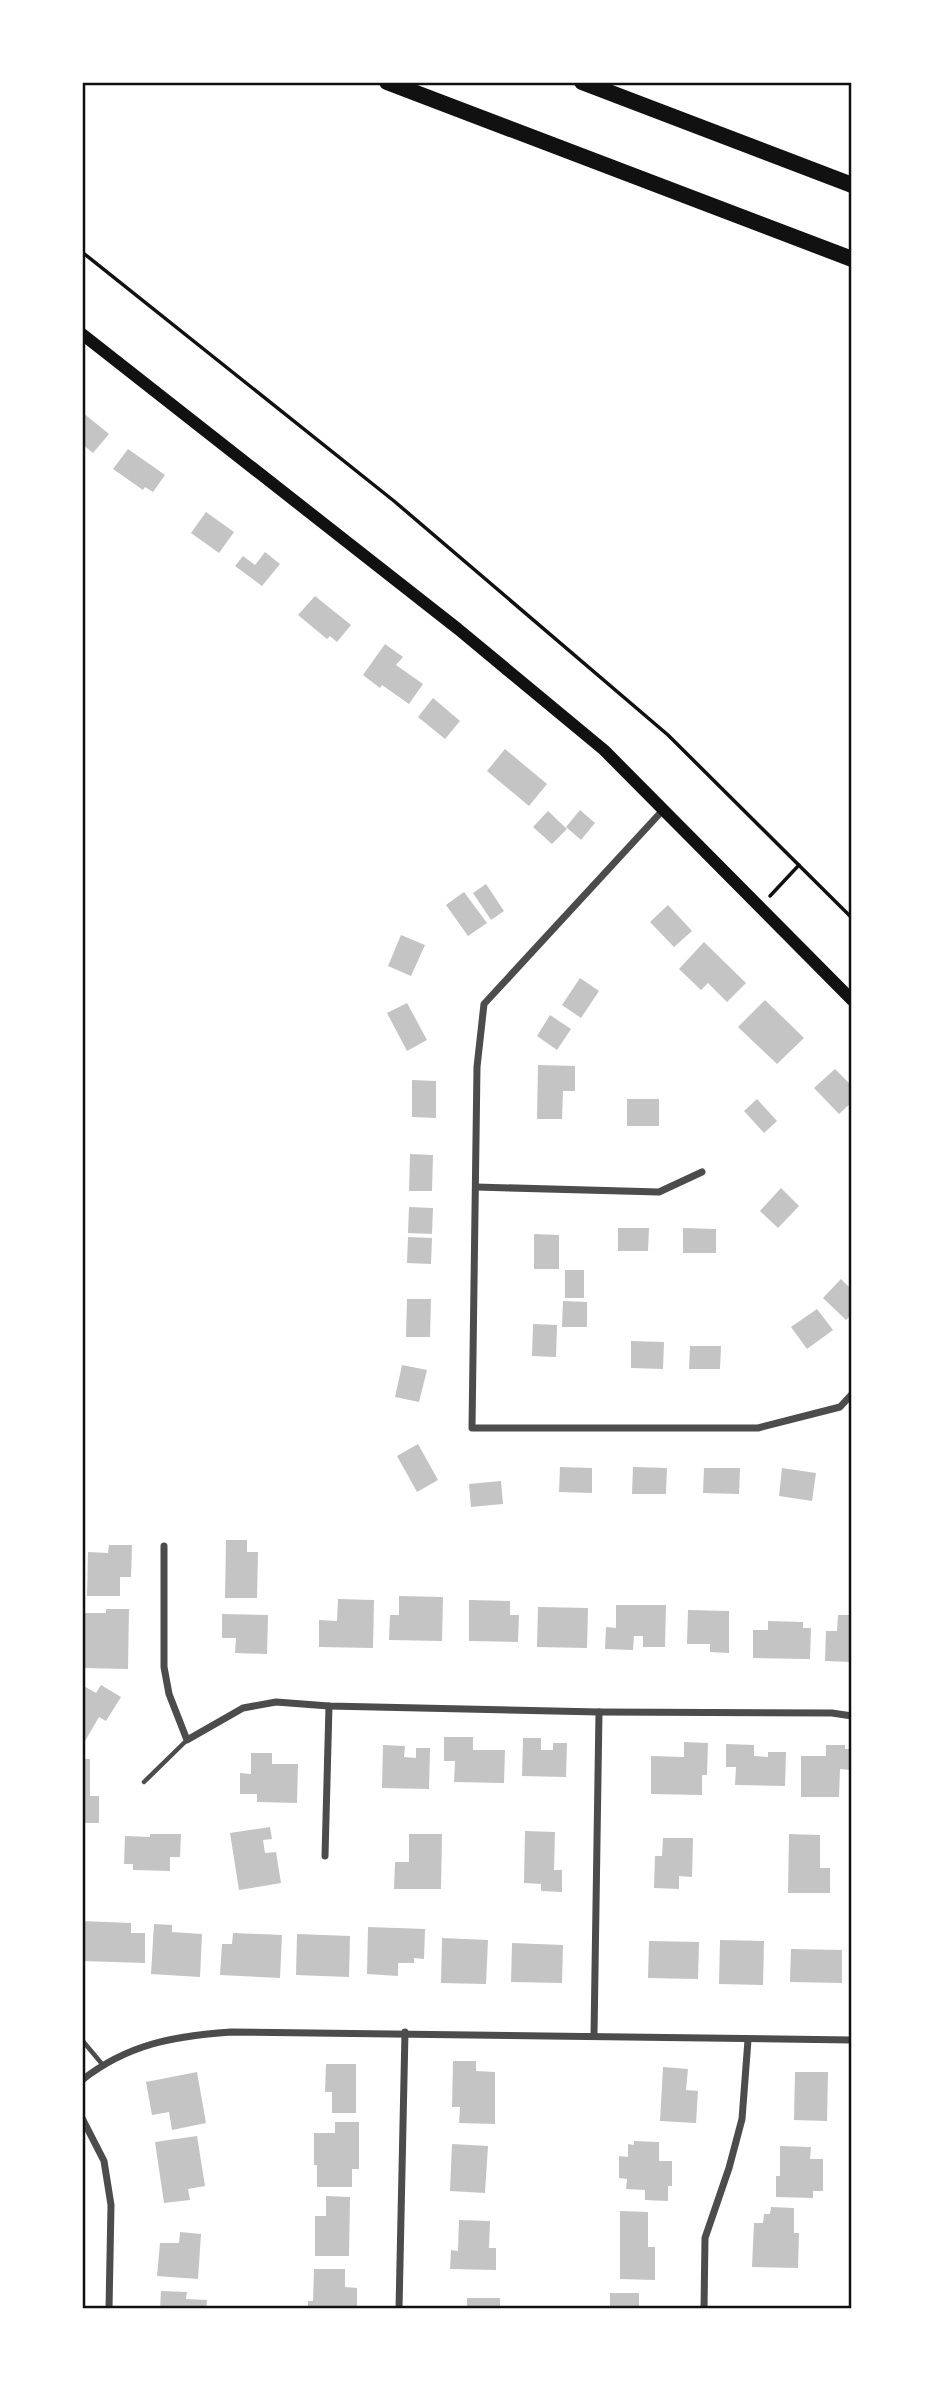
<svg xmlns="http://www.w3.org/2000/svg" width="934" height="2391" font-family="'Crimson Pro',serif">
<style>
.building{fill:#c4c4c4}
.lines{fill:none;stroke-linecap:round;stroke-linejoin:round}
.path{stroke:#111;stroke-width:3.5}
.service{stroke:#4c4c4c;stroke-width:4.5}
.minor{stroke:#4c4c4c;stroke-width:7}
.secondary{stroke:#111;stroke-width:12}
.motorway{stroke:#111;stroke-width:16}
.neatline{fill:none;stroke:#111;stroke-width:2.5}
</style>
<rect width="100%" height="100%" fill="#fff"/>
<!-- building -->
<g class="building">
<path d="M82,412L109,434L93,453L82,444Z"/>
<path d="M128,449L165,475L153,492L145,487L143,490L113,469Z"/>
<path d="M206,512L234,532L219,553L191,533Z"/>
<path d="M265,552L280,564L262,586L235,566L243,556L255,565Z"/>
<path d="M315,596L351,625L337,642L330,636L327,639L298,615Z"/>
<path d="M385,644L403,657L396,665L423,684L409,704L382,685L380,688L363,675Z"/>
<path d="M433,698L460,721L445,739L418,717Z"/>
<path d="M505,749L547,784L529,806L487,771Z"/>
<path d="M580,810L595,823L581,840L566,827Z"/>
<path d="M548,811L567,829L552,844L533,827Z"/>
<path d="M486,884L504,911L491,920L473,893Z"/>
<path d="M464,892L487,923L468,936L446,905Z"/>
<path d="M668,905L692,931L674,947L650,922Z"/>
<path d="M401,935L425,945L411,976L388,966Z"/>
<path d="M704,942L746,983L727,1002L708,983L701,990L679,969Z"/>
<path d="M580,978L599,991L581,1018L562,1005Z"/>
<path d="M765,1000L804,1038L777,1064L738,1027Z"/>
<path d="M407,1003L427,1040L407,1051L387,1013Z"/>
<path d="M550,1015L571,1029L557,1050L537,1036Z"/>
<path d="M538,1065L575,1066V1091H563L562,1119H537Z"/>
<path d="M835,1069L852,1086V1102L839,1114L814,1088Z"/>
<path d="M412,1080L436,1081V1118L412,1117Z"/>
<rect x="627" y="1099" width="32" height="27"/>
<path d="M757,1099L777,1121L764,1133L744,1111Z"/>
<path d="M410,1154L433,1155L432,1191H409Z"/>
<path d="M781,1188L799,1206L778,1228L760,1211Z"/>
<path d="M409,1207L433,1208L432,1234L408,1233Z"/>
<path d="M618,1228H649L648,1251H618Z"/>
<path d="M683,1228L716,1229V1253H683Z"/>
<path d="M534,1234L559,1235V1269H534Z"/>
<path d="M408,1237L432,1238L431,1264L407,1263Z"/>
<rect x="565" y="1270" width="19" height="28"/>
<path d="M841,1279L852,1290V1314L846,1320L823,1298Z"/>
<path d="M407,1299H431L430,1337H406Z"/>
<path d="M563,1301L587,1302V1327H562Z"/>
<path d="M817,1309L833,1330L807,1349L791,1327Z"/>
<path d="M533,1324L557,1325L556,1357L532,1356Z"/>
<path d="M631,1341L664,1342L663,1369L631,1368Z"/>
<path d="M690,1346H721L720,1369H689Z"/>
<path d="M402,1365L427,1370L419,1402L395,1397Z"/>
<path d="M418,1444L438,1480L417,1492L397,1456Z"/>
<path d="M560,1467L592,1468V1493L559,1492Z"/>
<path d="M633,1467L667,1468L666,1494H632Z"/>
<path d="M704,1468H740L739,1494L703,1493Z"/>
<path d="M782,1468L816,1473L812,1501L779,1496Z"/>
<path d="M501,1481L503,1504L471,1507L469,1484Z"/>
<path d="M226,1540H247V1552H258L257,1598H225Z"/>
<path d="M109,1545H132L131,1577H120V1596H87L88,1552L108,1553Z"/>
<path d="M399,1596L443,1597L442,1641L389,1640L390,1615H399Z"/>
<path d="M338,1599L374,1600L373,1648L319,1647V1620L337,1621Z"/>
<path d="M469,1600L510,1601V1615H519L518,1642L469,1641Z"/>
<path d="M616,1605H666L665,1647H643V1636H634L633,1650L605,1649L606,1627L616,1628Z"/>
<path d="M538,1607L588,1608L587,1648L537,1647Z"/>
<path d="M106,1609H129L128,1669L83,1668L84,1613H106Z"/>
<path d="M688,1610L729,1611V1653L710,1652V1644H687Z"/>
<path d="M222,1614L268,1615L267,1654L235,1653L236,1638H222Z"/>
<path d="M838,1615H852V1662L825,1661L826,1631H837Z"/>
<path d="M768,1621L803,1622V1628H811L810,1659L753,1658V1630H768Z"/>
<path d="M82,1685L96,1693L101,1685L121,1697L106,1721L99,1717L85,1741L82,1739Z"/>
<path d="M444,1737H473V1750H505L504,1783L454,1782L455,1761H444Z"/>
<path d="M523,1738H541V1750H553V1743H567L566,1777L522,1776Z"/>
<path d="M684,1742L708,1743L707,1775H702V1795L651,1794V1756L684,1757Z"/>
<path d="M726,1744L754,1745V1756L768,1757V1752H786L785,1786L735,1785L736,1767H726Z"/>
<path d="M383,1745L405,1746L404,1757L416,1758V1748H430L429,1789L382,1788Z"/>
<path d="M826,1745H845V1749H852V1770L840,1769L839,1797H801V1756H826Z"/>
<path d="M251,1753H272V1764H298L297,1803L257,1802V1794H240V1773L251,1774Z"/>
<path d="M82,1759H90V1796H99V1823H82Z"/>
<path d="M270,1827L272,1839L263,1840L265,1853L276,1852L281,1883L239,1890L230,1833Z"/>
<path d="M525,1831L555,1832L554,1870H562V1892L541,1891V1884L524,1883Z"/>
<path d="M150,1834H181L180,1857H170V1871L133,1870V1864H124L125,1836L150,1837Z"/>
<path d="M409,1834H442L441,1889H394L395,1862H409Z"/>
<path d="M789,1834L820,1835V1868H830V1893H788Z"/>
<path d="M663,1838H693L692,1877L679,1876V1889L654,1888L655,1856H662Z"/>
<path d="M82,1921L131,1923V1933H145V1963L82,1961Z"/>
<path d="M154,1924L172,1925V1932L202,1934L200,1977L151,1974Z"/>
<path d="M368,1927L425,1929L424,1959L414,1958V1963H398V1976L367,1974Z"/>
<path d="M233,1933L282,1935L280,1978L220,1975L222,1944H232Z"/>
<path d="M297,1934L350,1936L349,1977L296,1975Z"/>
<path d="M442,1938L488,1940L486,1984L441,1983Z"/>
<path d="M720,1940L764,1941L763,1985L719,1984Z"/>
<path d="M649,1941L699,1942L698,1979L648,1978Z"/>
<path d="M512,1943L563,1945L562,1983L511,1982Z"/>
<path d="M791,1949L842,1950V1983L790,1982Z"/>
<path d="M453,2061H476V2071L495,2072V2124L459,2123L460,2107H452Z"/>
<path d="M326,2064H356V2113H332V2092H325Z"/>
<path d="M663,2067L688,2069L686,2090L698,2091L696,2123L660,2121Z"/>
<path d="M197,2072L206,2123L172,2130L169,2112L152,2115L146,2082Z"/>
<path d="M795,2072H828L827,2121L794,2120Z"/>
<path d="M335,2122H359V2169H352V2187H317V2165H314V2133H335Z"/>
<path d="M197,2136L205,2186L188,2189L190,2200L164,2203L155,2142Z"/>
<path d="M634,2141L659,2142V2161H672V2186H668V2201L645,2200V2190L626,2189L627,2179L619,2178V2156L628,2157V2144L634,2145Z"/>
<path d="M452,2144L488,2146L485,2193L450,2191Z"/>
<path d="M780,2146L811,2147L810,2159H823V2191H813V2198L776,2197V2176H780Z"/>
<path d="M326,2196L350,2197L349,2256H315V2216H326Z"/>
<path d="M771,2207L794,2208V2233H799L798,2268L752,2267L754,2223H763L764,2214H770Z"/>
<path d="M620,2211L648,2212V2247H655V2280L620,2279Z"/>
<path d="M459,2220L490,2221L489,2248H496V2270L450,2269L451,2250L458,2251Z"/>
<path d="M180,2232L201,2234L198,2279L157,2276L160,2243H179Z"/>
<path d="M314,2269H345V2287L357,2288V2309H308V2301H313Z"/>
<path d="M161,2291L187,2292L186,2299L207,2300L206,2309H160Z"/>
<rect x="610" y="2293" width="29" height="16"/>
<rect x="467" y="2298" width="33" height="11"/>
</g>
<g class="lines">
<!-- path -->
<g class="path">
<path d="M82,252L394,501L668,735L852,918"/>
<path d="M770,896L799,865"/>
</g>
<!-- service -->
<g class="service">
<path d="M144,1782L187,1740"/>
<path d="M82,2040L102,2064"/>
</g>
<!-- minor -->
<g class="minor">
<path d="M663,810L484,1004L477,1067L472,1428H758L840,1407L852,1394"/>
<path d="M476,1187L659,1192L702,1172"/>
<path d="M164,1546V1667L169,1694L187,1740L243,1708L276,1702L329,1706L599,1712L832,1713L852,1716"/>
<path d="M325,1856L329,1706"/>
<path d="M594,2035L599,1712"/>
<path d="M82,2080C128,2044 174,2036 231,2032L852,2040"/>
<path d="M82,2118L104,2161L111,2205L109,2309"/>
<path d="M399,2309L405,2032"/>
<path d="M704,2309L705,2238L729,2168L742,2119L748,2040"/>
</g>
<!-- secondary -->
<path class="secondary" d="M82,334L458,629L604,750L852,1000"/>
<!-- motorway -->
<g class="motorway">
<path d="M387,82L852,259"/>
<path d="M582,82L852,185"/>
</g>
</g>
<!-- border -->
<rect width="934" height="2391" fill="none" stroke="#ffffff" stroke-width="168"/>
<rect x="84" y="84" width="766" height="2223" class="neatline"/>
</svg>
